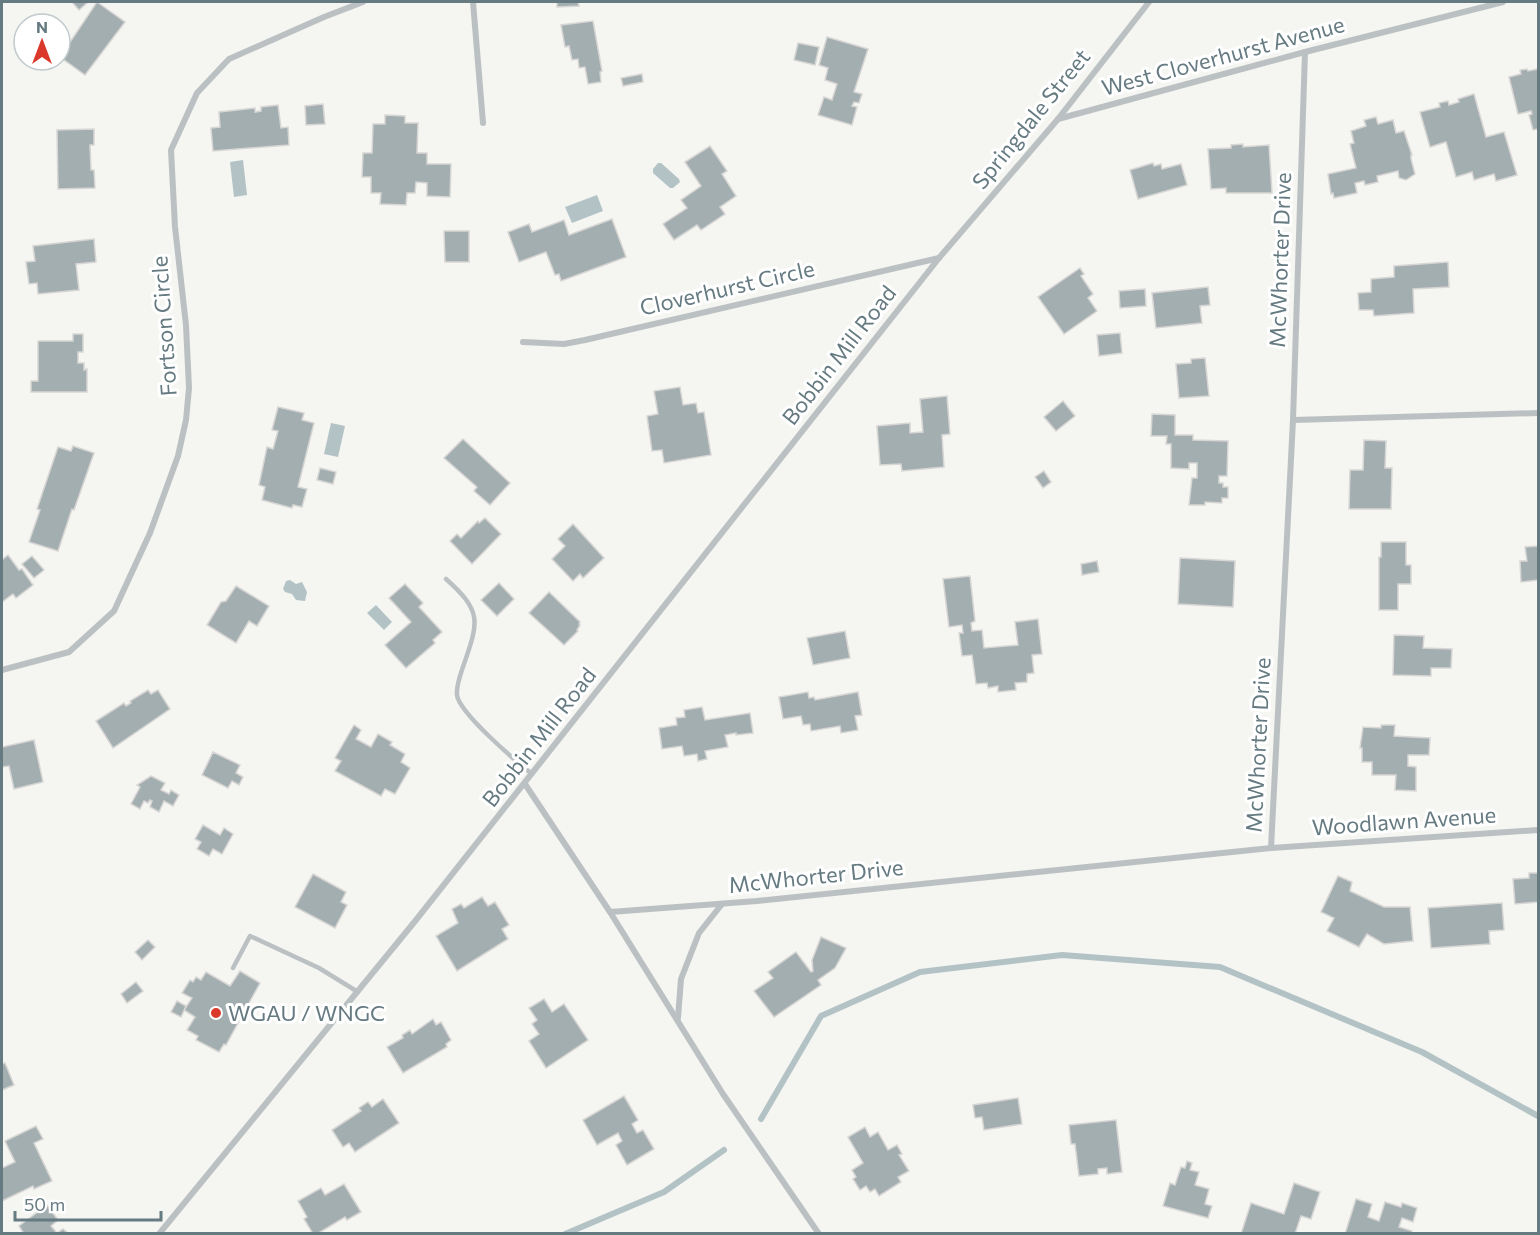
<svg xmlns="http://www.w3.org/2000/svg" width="1540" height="1235" font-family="Commissioner,sans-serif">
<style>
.water{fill:#b3c3c5}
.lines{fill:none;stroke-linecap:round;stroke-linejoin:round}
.stream{stroke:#b3c3c5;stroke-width:6}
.building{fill:#a3aeb1;stroke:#d7d6d4;stroke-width:1.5}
.service{stroke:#bbc1c3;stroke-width:4.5}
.minor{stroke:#bbc1c3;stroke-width:6}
.poi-dot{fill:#db382c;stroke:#fff;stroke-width:2}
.labels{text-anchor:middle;stroke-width:6;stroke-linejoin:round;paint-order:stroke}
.street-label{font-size:22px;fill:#657a81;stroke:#fff}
.poi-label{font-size:22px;fill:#657a81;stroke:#fff;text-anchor:start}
</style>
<rect width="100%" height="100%" fill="#f5f5f2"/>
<!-- water -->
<g class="water">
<path d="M243,160L247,195L234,197L230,162Z"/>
<path d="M658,163H661L679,179L680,182L673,188H670L653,173V169Z"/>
<path d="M597,195L603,211L572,223L565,207Z"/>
<path d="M331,423L345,426L338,457L324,454Z"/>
<path d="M290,580L296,584L302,582L307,592L305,601L296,600L292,594L285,592L283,589L286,581Z"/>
<path d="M376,605L392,622L384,630L367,613Z"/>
</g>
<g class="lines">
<!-- stream -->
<g class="stream">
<path d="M761,1119L821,1016L920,972L1062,955L1220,967L1422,1052L1538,1116"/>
<path d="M565,1234L664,1192L724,1150"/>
</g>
</g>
<!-- building -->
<g class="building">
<path d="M72,2H88L79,10Z"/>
<path d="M97,2L125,22L85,75L60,57Z"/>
<path d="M557,2H578L579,6L557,7Z"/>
<path d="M593,21L602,71L600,72L601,82L588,84L585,67L579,68L578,59L572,60L569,46L565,47L561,25Z"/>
<path d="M827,37L868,49L854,92L862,94L859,103L854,102L852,106L857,107L852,125L818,115L824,97L832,100L837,84L825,80L828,68L819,65Z"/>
<path d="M798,43L819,47L815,65L794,60Z"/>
<path d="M1527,69L1528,71L1538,69V129L1533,130L1529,115L1532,114L1531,111L1518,114L1509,77L1521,74L1520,70Z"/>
<path d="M642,74L643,82L623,86L621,78Z"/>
<path d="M1474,94L1486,137L1504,132L1517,175L1496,181L1494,174L1474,180L1472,172L1456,177L1446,142L1430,147L1420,112L1440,107L1439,103L1448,101L1449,105L1459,102L1458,99Z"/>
<path d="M323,104L325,124L306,125L305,106Z"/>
<path d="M278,105L281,128L288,127L289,145L213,151L211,128L220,127L219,112L255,108V112L261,111V107Z"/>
<path d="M385,115L405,116V123H418L417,153H427V164H451L450,197L427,196V183L416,182L415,193H407L406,205L380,204L381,193H371V177H362L363,153H372L373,124H385Z"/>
<path d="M1376,117L1378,124L1393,120L1396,133L1404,131L1412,155H1411V159L1415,174L1406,180L1399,178L1398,171L1377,176L1378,182L1365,185L1364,181L1355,183L1357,193L1334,198L1333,193L1331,194L1328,174L1356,168L1350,144L1354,143L1351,131L1366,126L1364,120Z"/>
<path d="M94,129V145H90L91,170H94L95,188L58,189L57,130Z"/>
<path d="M1243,144V147L1269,145L1272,193H1226V188L1211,189L1208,149L1231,148V145Z"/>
<path d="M710,146L727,171L722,174L736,196L720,207L725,214L701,230L697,225L674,240L663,224L687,208L681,200L701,186L685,162Z"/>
<path d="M1153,163L1154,166L1161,164L1162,169L1181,164L1187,185L1138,199L1130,170Z"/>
<path d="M612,219L626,257L561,281L559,274L555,275L546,252L519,262L508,232L529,224L532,232L564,220L569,235Z"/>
<path d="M444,231H469V262H445Z"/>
<path d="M94,239L96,262L76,264L79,290L38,294L37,283L29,284L26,262L35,261L33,246Z"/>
<path d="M1448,262L1449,287L1413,289L1414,313L1374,316L1373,310H1359L1358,293L1371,292V279L1394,277V266Z"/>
<path d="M1080,268L1084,274L1081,276L1093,294L1088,298L1097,311L1064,334L1038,297Z"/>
<path d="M1208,287L1210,305L1200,306L1202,323L1156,328L1152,293Z"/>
<path d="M1145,289L1146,306L1120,308L1119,291Z"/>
<path d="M1120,333L1122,353L1099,356L1097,335Z"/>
<path d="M73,334H83V352H78V363H84V370L87,369V392H31V381H38V341H73Z"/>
<path d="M1205,358L1209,396L1179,398L1176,364L1191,363V359Z"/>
<path d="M680,387L683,405L696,403L698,413L704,412L711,455L664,463L662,450L652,451L647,416L658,414L654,391Z"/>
<path d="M947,396L950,434L942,435L944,467L902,471L901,464L880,465L877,426L910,423V433L923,432L920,399Z"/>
<path d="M1063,401L1075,416L1056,431L1044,417Z"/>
<path d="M278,407L304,413L302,420L314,423L298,487L307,489L302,507L293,505L292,508L262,500L265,487L259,485L267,447L273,449L278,431L272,430Z"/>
<path d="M1152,414L1175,415V435H1193V440L1228,441L1227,476H1219V483H1223V487H1228V498H1222V503L1205,502V505H1189L1192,478H1197V463H1189V469L1171,468V444H1166L1167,436H1151Z"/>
<path d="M463,439L510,483L490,505L474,491L477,487L444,458Z"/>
<path d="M1364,440L1386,441L1385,468H1392L1391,509H1349L1350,470H1363Z"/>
<path d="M73,446L94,453L74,510L72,509L58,551L29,542L40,510L37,509L58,447L71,451Z"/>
<path d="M320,468L336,472L333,484L317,480Z"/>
<path d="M1044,471L1051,482L1043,488L1035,477Z"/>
<path d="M485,518L501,534L472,564L450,541L457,534L461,538L478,521L479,523Z"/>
<path d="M573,524L604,558L583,578L580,574L573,581L552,559L565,546L558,539Z"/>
<path d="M1381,542H1406V565H1411V584H1398V610H1379V557H1381Z"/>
<path d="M1538,546V580L1521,582L1520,561H1527L1525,547Z"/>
<path d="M8,555L19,570L22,569L33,585L16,598L13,594L2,602V560Z"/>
<path d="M32,556L44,570L34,578L22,564Z"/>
<path d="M1180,558L1235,561L1233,607L1178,604Z"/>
<path d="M1097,561L1099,572L1082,575L1081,564Z"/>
<path d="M970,576L975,621L971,623L972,631L982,630L984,648L1018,645L1015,622L1038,619L1042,654L1032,655L1034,673L1027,674V682L1015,683L1016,690L998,692V686L988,688L987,683L976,684L972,655L962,656L959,633H963L962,625L949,627L943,579Z"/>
<path d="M499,583L514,599L497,616L481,600Z"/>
<path d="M405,584L423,603L419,607L442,632L433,640L435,643L406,668L385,645L411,622L389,598Z"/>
<path d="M236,586L269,606L257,626L249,621L236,643L207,625L221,602L226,601Z"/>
<path d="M549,592L580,622L579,624L580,625L577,630L578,631L564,645L529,613Z"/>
<path d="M845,631L850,658L813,665L807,638Z"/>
<path d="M1394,635L1424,636L1423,648L1452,649L1451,668H1431V676L1393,675Z"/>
<path d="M148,690L151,694L158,690L170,709L113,748L96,721L124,703L126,706L131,703L130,701Z"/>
<path d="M808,692L809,698L814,697L815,700L858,692L862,715L855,716L858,730L841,733L840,726L811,731L810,724L803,725L801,716L783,719L779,697Z"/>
<path d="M702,707L705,720L750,713L753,733L736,735V733L725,735L728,747L705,751L707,759L698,761L697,754L684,756L682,746L662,749L659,728L677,725L676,718L685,717L684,710Z"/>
<path d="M354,725L361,730L356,739L371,747L378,734L392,742L390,745L405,754L401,762L410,768L395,794L385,789L381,796L335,771L341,761L335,758Z"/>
<path d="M1381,725H1395L1394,736L1430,738L1429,755H1408V766L1416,767V791L1395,790L1396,775H1372V762H1362V748H1360L1363,727L1381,728Z"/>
<path d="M34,740L43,782L14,789L9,766L2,767V747Z"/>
<path d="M213,752L240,765L236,773L243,777L239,785L232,781L228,788L202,775Z"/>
<path d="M151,776L165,783L161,790L169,794L171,790L179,795L173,806L164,801L159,812L150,807L152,801L150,800L148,803L144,801L140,809L131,804L140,787L137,785Z"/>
<path d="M203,825L220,835L224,828L233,834L222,854L213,849L209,856L197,849L201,842L195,839Z"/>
<path d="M1529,873H1538V902L1515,904L1513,879L1529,878Z"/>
<path d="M313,874L346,892L341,902L347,905L335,928L295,907Z"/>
<path d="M1338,876L1352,882L1350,891L1384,907H1410L1413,941L1384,944L1367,934L1359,947L1327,931L1334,918L1321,912Z"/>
<path d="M482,897L488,906L495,902L509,925L502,929L508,939L457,971L436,936L458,923L452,909L461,904L464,908Z"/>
<path d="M1502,903L1504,930L1489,931L1490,944L1431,948L1428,908Z"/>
<path d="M821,937L846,948L835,968L818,980L821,985L774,1017L754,991L773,978L768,972L796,952L811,972L813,971L812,960Z"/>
<path d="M148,940L155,947L142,960L135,952Z"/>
<path d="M240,971L260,983L226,1045L224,1044L219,1052L196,1040L198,1036L187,1030L195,1017L184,1010L192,998L182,993L190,980L193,982L196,977L201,980L206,972L230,986Z"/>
<path d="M136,982L143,991L127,1003L121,994Z"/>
<path d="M544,999L552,1012L564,1004L588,1040L546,1068L529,1041L539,1034L532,1024L537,1020L529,1008Z"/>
<path d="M177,1001L186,1006L181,1017L171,1012Z"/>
<path d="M433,1019L436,1025L441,1022L451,1040L446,1044L447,1047L403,1073L387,1047L403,1038L402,1035L410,1030L412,1034Z"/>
<path d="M5,1063L14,1085L2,1090V1064Z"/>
<path d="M624,1096L638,1120L632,1124L637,1133L643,1130L654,1149L627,1165L616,1145L622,1141L618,1133L597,1145L583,1120Z"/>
<path d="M1018,1098L1022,1124L984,1130L982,1117L975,1118L973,1105Z"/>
<path d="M383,1099L399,1123L355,1152L349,1143L343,1147L332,1130L361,1111L359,1108L368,1102L372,1107Z"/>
<path d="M1116,1120L1122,1172L1107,1174V1168L1098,1169V1174L1079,1176L1075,1144H1071L1069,1125Z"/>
<path d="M36,1126L43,1139L34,1143L52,1181L34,1189L33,1186L2,1201V1168L15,1162L5,1141Z"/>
<path d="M865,1127L870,1137L878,1132L888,1150L897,1145L902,1154L899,1155L909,1171L898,1177L901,1182L879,1196L875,1189L870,1192L866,1186L860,1190L853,1179L856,1177L852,1170L863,1163L848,1137Z"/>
<path d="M1187,1161L1192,1163L1190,1170L1199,1172L1195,1185L1209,1189L1205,1204L1212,1206L1208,1218L1163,1206L1170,1183L1175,1185L1181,1167L1185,1168Z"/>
<path d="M1294,1183L1320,1192L1311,1219L1301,1216L1295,1234H1241L1251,1203L1284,1214Z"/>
<path d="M344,1184L361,1212L347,1220L345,1217L317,1234H313L304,1219L307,1217L298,1201L321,1188L325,1195Z"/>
<path d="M1356,1199L1372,1204L1368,1217L1379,1221L1385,1202L1401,1207L1402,1203L1417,1208L1413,1222L1402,1218L1399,1227L1412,1231L1411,1234H1345Z"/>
<path d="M47,1205L58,1220L51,1226L57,1233L63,1229L69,1234H24L19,1226Z"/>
</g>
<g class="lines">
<!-- service -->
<g class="service">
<path d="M446,579C482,611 479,621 464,664C461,673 456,685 457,695C459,713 517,762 532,774"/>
<path d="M233,968L250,936L319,968L358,992"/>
</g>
<!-- minor -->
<g class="minor">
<path d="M473,2L483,123"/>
<path d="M1058,119L1305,52L1503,2"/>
<path d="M523,342L564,344L585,340L939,258"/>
<path d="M1293,420L1538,413"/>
<path d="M2,670L69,652L114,611L150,533L178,456L186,420L189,388L186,325L175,227L171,150L197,93L229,59L324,17L363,2"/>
<path d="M525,784L610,912L757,901L1271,848L1538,830"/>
<path d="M1271,848L1293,420L1305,52"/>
<path d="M610,912L723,1094L819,1234"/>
<path d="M678,1018L681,979L699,933L722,904"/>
<path d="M159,1234L416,920L939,258L1058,119L1149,2"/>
</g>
</g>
<!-- markers -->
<circle class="poi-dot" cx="216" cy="1013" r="6"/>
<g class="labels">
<!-- street labels -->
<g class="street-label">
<text transform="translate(1223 56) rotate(-15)" y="8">West Cloverhurst Avenue</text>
<text transform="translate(1031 119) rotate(-51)" y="8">Springdale Street</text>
<text transform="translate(1280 260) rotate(-88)" y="8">McWhorter Drive</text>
<text transform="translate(727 288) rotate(-13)" y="8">Cloverhurst Circle</text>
<text transform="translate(164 326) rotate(-94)" y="8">Fortson Circle</text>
<text transform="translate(839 355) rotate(-52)" y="8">Bobbin Mill Road</text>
<text transform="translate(539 737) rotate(-52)" y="8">Bobbin Mill Road</text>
<text transform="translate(1258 745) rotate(-87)" y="8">McWhorter Drive</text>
<text transform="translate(1404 821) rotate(-4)" y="8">Woodlawn Avenue</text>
<text transform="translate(816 876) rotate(-6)" y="8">McWhorter Drive</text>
</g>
<!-- poi labels -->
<g class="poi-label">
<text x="228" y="1021">WGAU / WNGC</text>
</g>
</g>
<!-- border -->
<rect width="1540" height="1235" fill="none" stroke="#657a81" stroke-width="6"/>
<!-- north arrow -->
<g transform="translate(42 42)"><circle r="28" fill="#ffffff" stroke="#c1cacd" stroke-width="1.5"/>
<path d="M0-4.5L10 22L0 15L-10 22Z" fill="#db382c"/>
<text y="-9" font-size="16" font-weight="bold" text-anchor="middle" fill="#657a81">N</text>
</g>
<!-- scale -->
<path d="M15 1211v9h146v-9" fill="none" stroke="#657a81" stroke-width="3"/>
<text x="24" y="1211" font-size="18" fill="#657a81" stroke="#ffffff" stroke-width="4.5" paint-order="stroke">50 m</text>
</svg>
